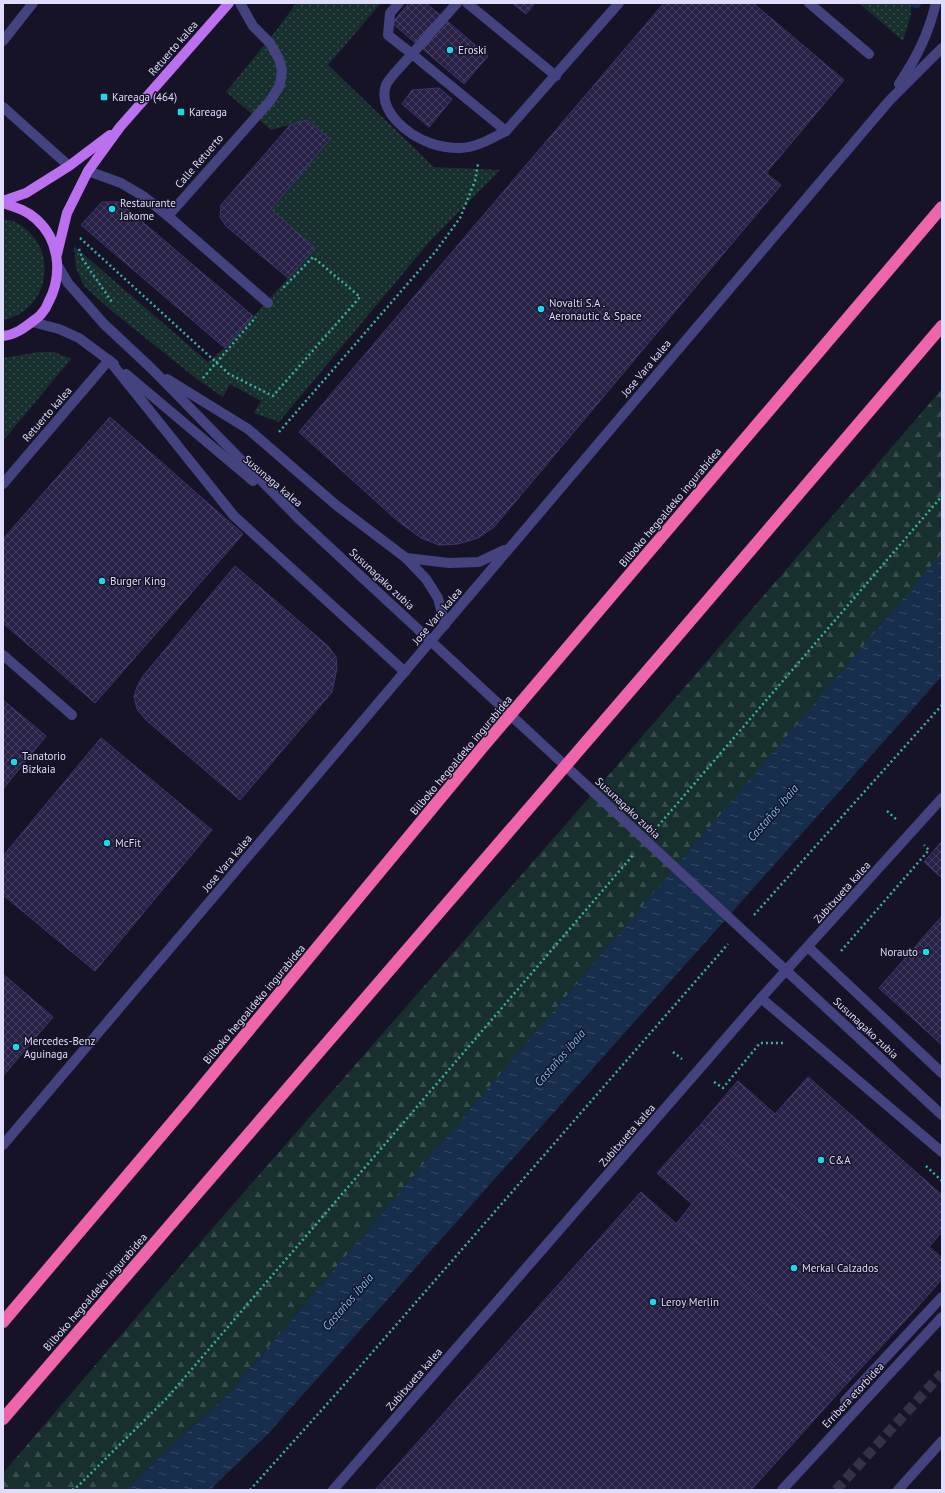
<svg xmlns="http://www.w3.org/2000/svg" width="945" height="1493" font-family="'PT Sans',sans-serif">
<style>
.grass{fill:url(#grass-dots)}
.forest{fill:url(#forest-firs)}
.water{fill:url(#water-ripples)}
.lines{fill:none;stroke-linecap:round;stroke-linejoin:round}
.stream{stroke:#172d4c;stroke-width:8}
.building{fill:url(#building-cross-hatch);stroke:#3f366f}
.major-tunnel{stroke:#343147;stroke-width:10;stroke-dasharray:10 5;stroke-linecap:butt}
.path{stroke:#3eaea3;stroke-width:2.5;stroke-dasharray:2 3;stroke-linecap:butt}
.minor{stroke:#444380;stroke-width:10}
.major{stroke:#bb70ef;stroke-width:10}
.highway{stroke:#ee65ab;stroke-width:12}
.poi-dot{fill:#1ed8e6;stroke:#161327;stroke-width:1.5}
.labels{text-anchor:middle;stroke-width:3;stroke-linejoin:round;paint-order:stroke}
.street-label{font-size:11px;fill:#dfddfb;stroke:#161327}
.poi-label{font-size:11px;fill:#dfddfb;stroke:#161327;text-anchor:start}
.water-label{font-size:12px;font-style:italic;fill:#76bbf0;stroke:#161327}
</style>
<defs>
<pattern id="grass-dots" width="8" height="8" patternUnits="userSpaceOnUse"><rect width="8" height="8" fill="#17302e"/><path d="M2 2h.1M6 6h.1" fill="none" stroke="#384e4d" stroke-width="1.8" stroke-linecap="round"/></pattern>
<pattern id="forest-firs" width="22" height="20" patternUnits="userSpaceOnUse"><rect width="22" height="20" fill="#17302e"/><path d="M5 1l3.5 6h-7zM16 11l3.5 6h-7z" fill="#384e4d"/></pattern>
<pattern id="water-ripples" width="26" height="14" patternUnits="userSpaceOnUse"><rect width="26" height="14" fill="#172d4c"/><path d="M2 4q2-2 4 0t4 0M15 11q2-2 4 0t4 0" fill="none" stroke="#384b67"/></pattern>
<pattern id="building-cross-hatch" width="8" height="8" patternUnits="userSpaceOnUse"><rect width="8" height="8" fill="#272146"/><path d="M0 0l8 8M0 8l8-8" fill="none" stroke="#464162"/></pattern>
</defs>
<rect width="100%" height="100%" fill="#161327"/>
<!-- grass -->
<g class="grass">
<path d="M296,3H381L328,65L434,167L500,170L430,241L279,422L254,413L261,401L230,384L223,397L198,380L113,312L84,286L76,268L74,246L208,362L225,348L315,248L271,209L330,139L307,120L271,130L226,92L279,27Z"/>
<path d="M859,3H911V14L903,41Z"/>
<path d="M3,219C7,220 11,220 15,222C60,244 52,310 3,320Z"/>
<path d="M39,352H54L71,359L3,441V358Z"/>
</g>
<!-- forest -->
<path class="forest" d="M942,389V559L655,892L232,1390L125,1490H3V1473L217,1223L614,769Z"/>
<!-- water -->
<path class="water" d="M942,553V676L267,1435L210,1490H125L232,1390Z"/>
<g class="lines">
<!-- stream -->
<path class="stream" d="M913,3L917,4"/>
</g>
<!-- building -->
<g class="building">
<path d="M409,3H426L488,56L464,84L392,23Z"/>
<path d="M512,3H535L526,14Z"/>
<path d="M664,3H753L844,80L766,173L781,185L494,527L478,538L458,544L439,545L421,538L399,522L299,432Z"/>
<path d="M439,88L452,99L429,127L402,104L412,90Z"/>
<path d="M307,120L330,139L271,209L315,248L288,278L226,226L220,217L221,205L290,125Z"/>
<path d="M102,202H119L253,316L225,348L81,225Z"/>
<path d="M110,417L243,534L95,703L3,623V539Z"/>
<path d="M235,566L328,646L336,657L337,668L332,692L240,800L146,720L137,709L134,697L137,687L143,676Z"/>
<path d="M3,700L46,736L3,789Z"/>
<path d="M101,738L212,830L95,971L3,895V856Z"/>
<path d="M942,841V878L924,862Z"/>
<path d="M942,916V1045L879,988Z"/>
<path d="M3,974L53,1017L3,1076Z"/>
<path d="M808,1077L942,1195V1232L929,1247L942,1258V1279L913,1312L701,1124L738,1081L775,1114Z"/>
<path d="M701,1124L913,1312L850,1380L676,1224L692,1204L657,1173Z"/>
<path d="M641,1192L850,1380L751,1490H375Z"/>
</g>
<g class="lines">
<!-- major-tunnel -->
<path class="major-tunnel" d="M836,1490L942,1373"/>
<!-- path -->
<g class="path">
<path d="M80,238L229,374L273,396L360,297L313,257L281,290"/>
<path d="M79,249L83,260L112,302"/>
<path d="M203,378L256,317"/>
<path d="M279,432L436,251L460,218L475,181L478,164"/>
<path d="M887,811L897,820"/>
<path d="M658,826L942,496"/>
<path d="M754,915L942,705"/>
<path d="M841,951L929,850L924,845"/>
<path d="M673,1052L682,1059"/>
<path d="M714,1082L723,1088L760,1043H784"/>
<path d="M926,1166L942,1181"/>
<path d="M72,1490L78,1486L167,1398L634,854"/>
<path d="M250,1490L336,1394L728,944"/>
</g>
<!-- minor -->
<g class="minor">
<path d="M399,3L390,13L388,35L412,54C406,61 389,78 386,85C377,111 408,135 430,143C438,146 451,148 460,148C476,148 492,138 506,131"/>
<path d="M457,3L412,54L506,131L619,3"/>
<path d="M467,3L556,76"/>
<path d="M809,3L869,54"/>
<path d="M3,41L33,3"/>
<path d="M899,84C917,57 928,35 936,3"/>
<path d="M3,107L69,166"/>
<path d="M88,171L121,183L143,196L168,216L270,101L280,85L282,70L279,59L270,43L253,26L240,3"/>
<path d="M168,216L268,303"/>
<path d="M58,266L68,283L104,324L152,369L298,518L942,1115"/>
<path d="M32,322L59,329L79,338L114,364"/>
<path d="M126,374L253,481"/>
<path d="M167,379L248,429L336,505L406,558L426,579L438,598L445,625"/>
<path d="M3,484L109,360L234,516L405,672"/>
<path d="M406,558L449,563L479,562L504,550"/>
<path d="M3,655L72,715"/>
<path d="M808,947L942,1073"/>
<path d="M761,998L942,1152"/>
<path d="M3,1145C299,797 593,449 889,101L942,48"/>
<path d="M845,1401L942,1297"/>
<path d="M333,1490L761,998L942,798"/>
<path d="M782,1490L942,1317"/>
<path d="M898,1490L942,1441"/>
</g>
<!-- major -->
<g class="major">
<path d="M3,201L26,193L69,166L110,135"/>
<path d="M3,203C15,207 26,210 36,219C60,240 63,276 48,303C47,306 45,310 42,313C40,316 36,319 33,321C24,328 15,335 3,336"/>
<path d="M57,254L67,213L88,171L120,127L229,3"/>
</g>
<!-- highway -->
<g class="highway">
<path d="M3,1322L187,1105L482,748L942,207"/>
<path d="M3,1419L673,641L942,326"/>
</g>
</g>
<!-- markers -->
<g class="poi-dot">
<circle cx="450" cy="50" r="4"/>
<rect x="100" y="93" width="8" height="8" rx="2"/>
<rect x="177" y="108" width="8" height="8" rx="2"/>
<circle cx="112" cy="209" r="4"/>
<circle cx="541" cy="309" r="4"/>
<circle cx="102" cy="581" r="4"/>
<circle cx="14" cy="762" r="4"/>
<circle cx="107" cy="843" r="4"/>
<circle cx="926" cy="952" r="4"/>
<circle cx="16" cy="1047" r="4"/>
<circle cx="821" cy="1160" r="4"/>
<circle cx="794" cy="1268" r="4"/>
<circle cx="653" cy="1302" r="4"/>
</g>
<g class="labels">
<!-- street labels -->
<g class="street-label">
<text transform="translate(173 48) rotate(-49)" y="4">Retuerto kalea</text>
<text transform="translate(199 161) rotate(-49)" y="4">Calle Retuerto</text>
<text transform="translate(646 368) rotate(-50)" y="4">Jose Vara kalea</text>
<text transform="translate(47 414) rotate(-49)" y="4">Retuerto kalea</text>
<text transform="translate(273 481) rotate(40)" y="4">Susunaga kalea</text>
<text transform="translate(670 507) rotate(-50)" y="4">Bilboko hegoaldeko ingurabidea</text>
<text transform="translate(382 579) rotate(43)" y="4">Susunagako zubia</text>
<text transform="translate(437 616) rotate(-50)" y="4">Jose Vara kalea</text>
<text transform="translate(461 755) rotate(-50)" y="4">Bilboko hegoaldeko ingurabidea</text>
<text transform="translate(628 808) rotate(43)" y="4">Susunagako zubia</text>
<text transform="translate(227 863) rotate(-50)" y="4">Jose Vara kalea</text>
<text transform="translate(842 892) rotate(-48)" y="4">Zubitxueta kalea</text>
<text transform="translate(254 1004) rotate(-50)" y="4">Bilboko hegoaldeko ingurabidea</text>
<text transform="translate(866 1028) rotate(43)" y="4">Susunagako zubia</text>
<text transform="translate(627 1135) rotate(-49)" y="4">Zubitxueta kalea</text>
<text transform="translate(95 1292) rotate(-49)" y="4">Bilboko hegoaldeko ingurabidea</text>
<text transform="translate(414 1379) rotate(-49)" y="4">Zubitxueta kalea</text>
<text transform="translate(853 1395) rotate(-47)" y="4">Erribera etorbidea</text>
</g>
<!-- poi labels -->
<g class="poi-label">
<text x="458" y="54">Eroski</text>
<text x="112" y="101">Kareaga (464)</text>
<text x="189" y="116">Kareaga</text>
<text x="120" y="207">Restaurante<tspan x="120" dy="13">Jakome</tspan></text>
<text x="549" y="307">Novalti S.A .<tspan x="549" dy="13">Aeronautic &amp; Space</tspan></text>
<text x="110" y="585">Burger King</text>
<text x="22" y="760">Tanatorio<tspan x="22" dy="13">Bizkaia</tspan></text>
<text x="115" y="847">McFit</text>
<text x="918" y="956" text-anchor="end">Norauto</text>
<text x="24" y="1045">Mercedes-Benz<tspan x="24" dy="13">Aguinaga</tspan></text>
<text x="829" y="1164">C&amp;A</text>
<text x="802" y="1272">Merkal Calzados</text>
<text x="661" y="1306">Leroy Merlin</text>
</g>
<!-- water labels -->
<g class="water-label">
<text transform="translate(773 813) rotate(-49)" y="4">Castaños ibaia</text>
<text transform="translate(560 1058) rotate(-49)" y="4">Castaños ibaia</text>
<text transform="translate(348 1302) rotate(-49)" y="4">Castaños ibaia</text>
</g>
</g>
<!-- border -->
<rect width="945" height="1493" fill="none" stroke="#dfddfb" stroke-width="8"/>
</svg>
